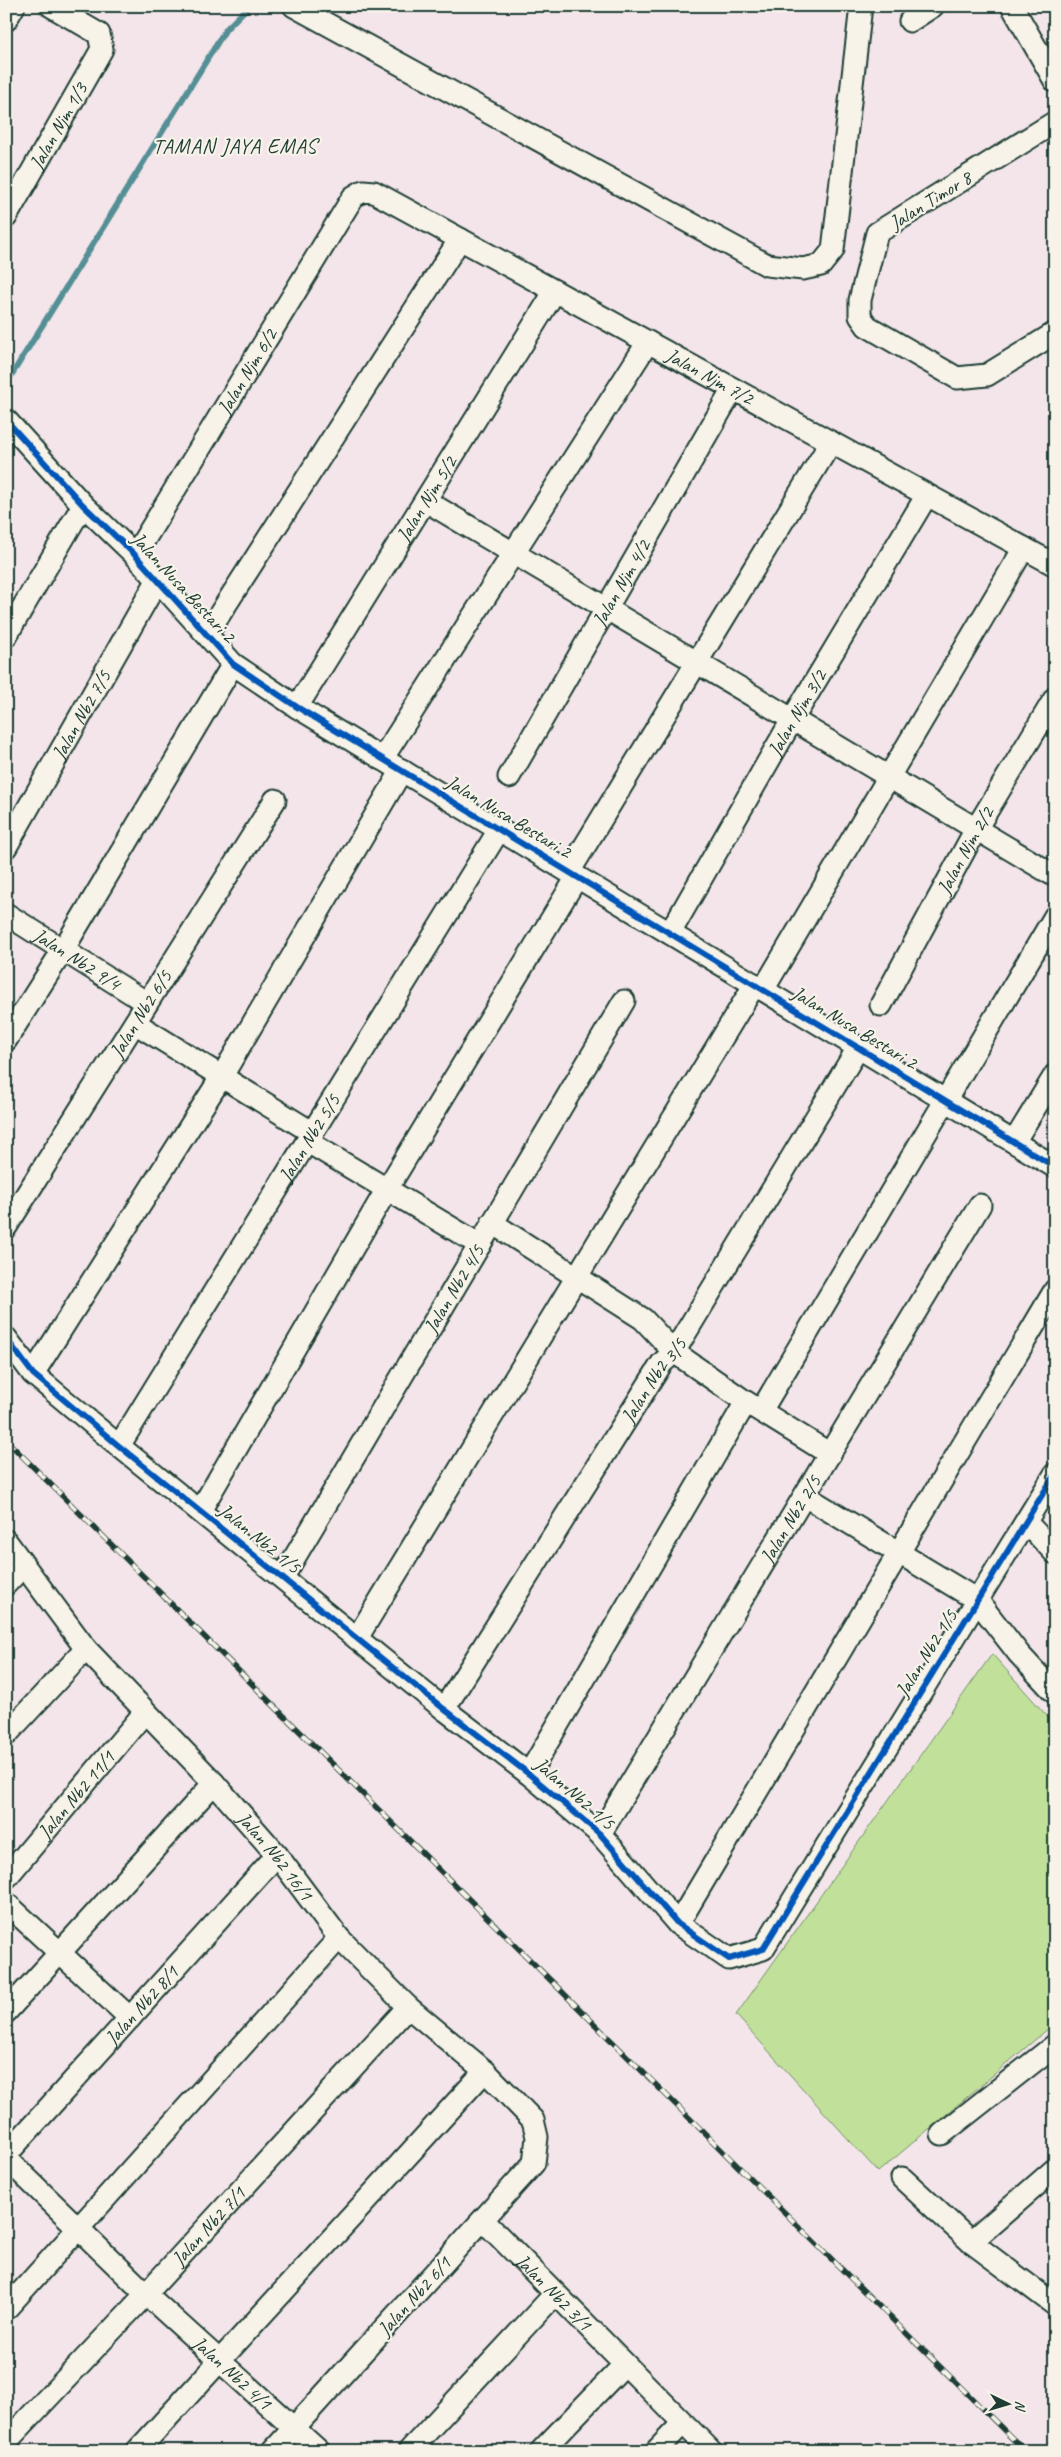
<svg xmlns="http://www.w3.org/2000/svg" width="1061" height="2457" font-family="Caveat,sans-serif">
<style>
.green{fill:#c1e19a;stroke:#708f67}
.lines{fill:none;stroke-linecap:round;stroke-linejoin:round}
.stream{stroke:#558f96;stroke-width:6}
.minor-casing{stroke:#1f3d34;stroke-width:25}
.minor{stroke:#f7f3e8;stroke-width:21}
.rail-casing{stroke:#1f3d34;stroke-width:5.5}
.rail{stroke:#f7f3e8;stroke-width:4;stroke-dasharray:11;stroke-linecap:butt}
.cycleway-casing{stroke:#f7f3e8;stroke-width:9}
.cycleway{stroke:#0057b8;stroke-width:6}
.labels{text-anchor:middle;stroke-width:4.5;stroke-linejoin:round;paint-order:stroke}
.street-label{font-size:20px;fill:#1f3d34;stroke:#f7f3e8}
.neighbourhood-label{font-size:21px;letter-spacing:1px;fill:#1f3d34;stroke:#f7f3e8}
</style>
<rect width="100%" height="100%" fill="#f3e5ea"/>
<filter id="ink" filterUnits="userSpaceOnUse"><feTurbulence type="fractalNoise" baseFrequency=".02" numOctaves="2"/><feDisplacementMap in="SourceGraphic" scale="10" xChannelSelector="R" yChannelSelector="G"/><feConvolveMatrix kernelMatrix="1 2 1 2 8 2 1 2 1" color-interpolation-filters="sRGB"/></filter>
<g filter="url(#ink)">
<!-- green -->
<path class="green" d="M992,1654L1055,1725V2023L878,2172L736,2015Z"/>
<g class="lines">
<!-- stream -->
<path class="stream" d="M6,384L226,29L249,6"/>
<!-- minor casing -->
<g class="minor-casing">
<g id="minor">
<path d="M294,6L767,265L803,269L821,265L833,250L861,6"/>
<path d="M1012,6L1055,81"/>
<path d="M6,20L14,6"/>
<path d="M910,21L933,6"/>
<path d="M1055,122L877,233L860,300V316L867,326L957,378L987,375L1055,333"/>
<path id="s1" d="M6,217L102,49L99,34L51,6"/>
<path d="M6,420L83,505L135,555L233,664L297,707L1055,1167"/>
<path d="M426,501L1055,876"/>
<path id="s2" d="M135,555L353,197L363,191L374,192L1055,565"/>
<path d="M207,634L460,239"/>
<path d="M6,636L83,505"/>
<path id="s3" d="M297,707L555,291"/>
<path d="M382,759L648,342"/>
<path id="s4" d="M509,777L733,389"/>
<path id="s5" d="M6,847L157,581"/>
<path d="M569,872L831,442"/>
<path id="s6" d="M6,914L147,1003"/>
<path id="s7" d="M670,933L792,720L927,495"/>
<path d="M763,990L1024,548"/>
<path id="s8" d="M881,1005L976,829L1055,698"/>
<path d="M135,1023L313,1133"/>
<path d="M6,1040L63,950L233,664"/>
<path d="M308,1142L480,1245"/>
<path d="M1014,1142L1055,1075"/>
<path d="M492,1223L643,1319L674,1352L746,1402L830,1454"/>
<path id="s9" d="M6,1227L275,800"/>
<path d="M6,1338L33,1374L119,1446L444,1709L529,1774L600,1834L678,1924L729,1959L763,1949L1055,1474"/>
<path d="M33,1374L222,1076L402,770"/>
<path d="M761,1411L1055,916"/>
<path id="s10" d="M119,1446L499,830"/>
<path d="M805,1496L977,1600L1019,1654L1055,1693"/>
<path d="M200,1511L387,1189L577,877"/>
<path d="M1026,1522L1055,1553"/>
<path id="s11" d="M6,1541L86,1649L214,1783L277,1855L339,1938L408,2007L485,2071L533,2120L537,2137L534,2163L273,2451"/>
<path id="s12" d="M283,1577L624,1001"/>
<path d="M6,1584L23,1566"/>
<path d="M357,1638L755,984"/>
<path id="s13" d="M444,1709L662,1363L674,1352L858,1048"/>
<path d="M6,1735L86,1649"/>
<path d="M529,1774L746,1402"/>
<path id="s14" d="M600,1834L980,1205"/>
<path id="s15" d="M6,1878L145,1712"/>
<path d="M6,1903L130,2018"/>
<path d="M678,1924L1055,1290"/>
<path d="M6,2012L214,1783"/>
<path d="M942,2134L1055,2045"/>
<path id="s16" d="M6,2155L277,1855"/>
<path id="s17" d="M6,2158L146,2294L319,2451"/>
<path d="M902,2178L971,2242L1055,2305"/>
<path id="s18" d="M483,2220L711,2451"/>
<path d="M971,2242L1055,2169"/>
<path d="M6,2309L339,1938"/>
<path id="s19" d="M6,2442L146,2294L408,2007"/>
<path d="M137,2451L485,2071"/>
<path d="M409,2451L555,2294"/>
<path d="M541,2451L624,2365"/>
<path d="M656,2451L683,2423"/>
</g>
</g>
<!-- minor -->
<use href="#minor" class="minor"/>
<!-- rail casing -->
<g class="rail-casing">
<path id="rail" d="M6,1440L1025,2451"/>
</g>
<!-- rail -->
<use href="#rail" class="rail"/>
<!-- cycleway casing -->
<g class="cycleway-casing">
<g id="cycleway">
<path d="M6,420L83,505L135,555L233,664L297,707L1055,1167"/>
<path d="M6,1338L33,1374L119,1446L444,1709L529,1774L600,1834L678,1924L729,1959L763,1949L1055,1474"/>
</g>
</g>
<!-- cycleway -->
<use href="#cycleway" class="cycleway"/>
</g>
</g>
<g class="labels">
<!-- street labels -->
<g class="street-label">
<text dy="7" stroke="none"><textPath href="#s1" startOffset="105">Jalan Njm 1/3</textPath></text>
<text transform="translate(930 200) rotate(-32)" y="7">Jalan Timor 8</text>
<text dy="7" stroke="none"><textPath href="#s2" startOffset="215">Jalan Njm 6/2</textPath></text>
<text dy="7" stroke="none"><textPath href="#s2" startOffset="825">Jalan Njm 7/2</textPath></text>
<text dy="7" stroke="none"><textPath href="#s3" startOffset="245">Jalan Njm 5/2</textPath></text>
<text dy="7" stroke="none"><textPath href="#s4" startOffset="224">Jalan Njm 4/2</textPath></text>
<text transform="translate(184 587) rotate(47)" y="7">Jalan Nusa Bestari 2</text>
<text dy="7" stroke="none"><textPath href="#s7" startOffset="254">Jalan Njm 3/2</textPath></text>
<text dy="7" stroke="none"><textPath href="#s5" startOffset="152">Jalan Nb2 7/5</textPath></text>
<text transform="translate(509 816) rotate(31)" y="7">Jalan Nusa Bestari 2</text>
<text dy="7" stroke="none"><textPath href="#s8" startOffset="176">Jalan Njm 2/2</textPath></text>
<text dy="7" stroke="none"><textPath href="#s6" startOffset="84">Jalan Nb2 9/4</textPath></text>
<text dy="7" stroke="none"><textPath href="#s9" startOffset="252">Jalan Nb2 6/5</textPath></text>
<text transform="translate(855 1027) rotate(31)" y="7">Jalan Nusa Bestari 2</text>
<text dy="7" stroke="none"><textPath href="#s10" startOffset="362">Jalan Nb2 5/5</textPath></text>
<text dy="7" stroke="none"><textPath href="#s12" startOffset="335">Jalan Nb2 4/5</textPath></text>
<text dy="7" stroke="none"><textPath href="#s13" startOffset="390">Jalan Nb2 3/5</textPath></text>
<text dy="7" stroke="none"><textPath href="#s14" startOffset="368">Jalan Nb2 2/5</textPath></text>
<text transform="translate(260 1538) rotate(39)" y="7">Jalan Nb2 1/5</text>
<text transform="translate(926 1653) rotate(-58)" y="7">Jalan Nb2 1/5</text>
<text transform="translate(575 1793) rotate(41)" y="7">Jalan Nb2 1/5</text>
<text dy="7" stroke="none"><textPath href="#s15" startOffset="109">Jalan Nb2 11/1</textPath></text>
<text dy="7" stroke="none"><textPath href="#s11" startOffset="415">Jalan Nb2 16/1</textPath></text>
<text dy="7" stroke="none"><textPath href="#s16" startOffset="202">Jalan Nb2 8/1</textPath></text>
<text dy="7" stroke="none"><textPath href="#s19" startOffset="296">Jalan Nb2 7/1</textPath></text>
<text dy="7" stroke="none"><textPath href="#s18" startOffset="101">Jalan Nb2 3/1</textPath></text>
<text transform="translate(414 2296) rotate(-48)" y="7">Jalan Nb2 6/1</text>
<text dy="7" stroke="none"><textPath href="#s17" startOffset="312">Jalan Nb2 4/1</textPath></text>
</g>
<!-- neighbourhood labels -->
<g class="neighbourhood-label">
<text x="235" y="153">TAMAN JAYA EMAS</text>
</g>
</g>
<!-- margin -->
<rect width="1061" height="2457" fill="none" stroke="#f7f3e8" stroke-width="25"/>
<rect x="12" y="12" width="1036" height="2432" fill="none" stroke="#1f3d34" stroke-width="2" filter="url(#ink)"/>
<!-- north arrow -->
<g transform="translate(1008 2404) rotate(95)" stroke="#f7f3e8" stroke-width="4" paint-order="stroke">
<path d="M0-4L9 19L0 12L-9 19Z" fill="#1f3d34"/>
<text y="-8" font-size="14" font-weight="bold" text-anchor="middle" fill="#1f3d34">N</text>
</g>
</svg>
